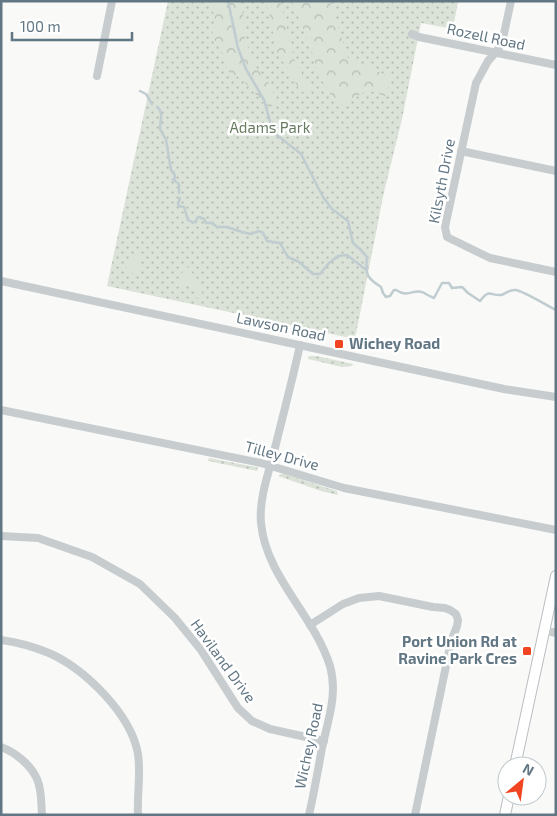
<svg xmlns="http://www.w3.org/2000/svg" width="557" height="816" font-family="'Exo 2',sans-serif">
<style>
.grass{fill:url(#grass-dots)}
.forest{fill:url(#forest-crowns)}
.garden{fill:#dbe2d7}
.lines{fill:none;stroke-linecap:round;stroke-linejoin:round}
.stream{stroke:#bfccd0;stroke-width:2.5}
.major-casing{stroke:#babfc2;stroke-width:12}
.minor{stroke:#c7cccf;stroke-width:8}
.major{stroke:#fff;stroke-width:10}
.poi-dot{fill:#f04520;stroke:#fff;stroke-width:2}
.labels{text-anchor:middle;stroke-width:5;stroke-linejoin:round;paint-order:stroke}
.street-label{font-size:15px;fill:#627784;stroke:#fff}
.park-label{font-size:15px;fill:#687b62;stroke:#fff}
.poi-label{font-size:15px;font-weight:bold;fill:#627784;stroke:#fff;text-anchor:start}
</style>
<defs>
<pattern id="grass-dots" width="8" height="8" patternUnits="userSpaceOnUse" patternTransform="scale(1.25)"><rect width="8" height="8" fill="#dbe2d7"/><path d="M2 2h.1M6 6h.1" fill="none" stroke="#b5bcb4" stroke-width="1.8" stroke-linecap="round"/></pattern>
<pattern id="forest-crowns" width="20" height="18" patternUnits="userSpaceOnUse" patternTransform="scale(1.25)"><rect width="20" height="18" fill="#dbe2d7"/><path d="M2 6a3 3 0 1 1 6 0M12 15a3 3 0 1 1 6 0" fill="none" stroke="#b5bcb4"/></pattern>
</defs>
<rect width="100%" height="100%" fill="#f9f9f7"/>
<!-- grass -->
<g class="grass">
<path d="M168,1H458L453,29L421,23L402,119L384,192L355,339L107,286Z"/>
<path d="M309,356H317L353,364L352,366L342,367L308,359Z"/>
<path d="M209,458L256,467L258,468L257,471L208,461Z"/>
<path d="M281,474H285L337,491L338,495L321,491L278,476Z"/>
</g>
<!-- forest -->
<g class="forest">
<path d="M212,1H240L242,6L245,40L256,67L271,86L277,104L268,108L242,79L227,71L226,60L212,35L215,18L211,6Z"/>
<path d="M263,1H280L295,62L310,86L308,92H301L276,50L269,11Z"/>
<path d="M292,1H330L348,58L390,77L387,97L368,90L338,107L318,74L311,48Z"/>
</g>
<!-- garden -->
<g class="garden">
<path d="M136,254L142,255C141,262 140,273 133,274L127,269C126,261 129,257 136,254Z"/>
<path d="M185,266C192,269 192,273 195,279C198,287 204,290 202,299L197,298L193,286L192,284H190L184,287L179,284V281Z"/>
</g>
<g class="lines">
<!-- stream -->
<g class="stream">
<path d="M228,1L238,48L246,69L264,100L273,132L301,154L323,197L332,209L348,221L353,243L361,250L367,257C365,275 367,278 381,287L383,293L386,297L390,296L394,290H396C408,298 413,289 422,292C426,294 429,296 434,298L442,283H449L452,288L462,287L468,293L480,301C490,288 490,296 501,295C506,294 509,289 516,290C523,291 548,306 556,310"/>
<path d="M140,91L146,94L152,104"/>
<path d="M157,107C164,112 160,121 160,129L166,140L171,170L174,173L175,178L173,180L178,183L179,185V193"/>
<path d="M180,198L178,204L179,206L184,207L188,220L192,222H196L197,218L199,217L204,219L206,223H212L217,227H227L242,232L251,234L259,231L263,233L267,241L280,243L288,257L299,262L313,274H320L329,263L338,256L347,255L365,269"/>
</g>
<!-- major casing -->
<g class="major-casing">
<g id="major">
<path d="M515,766L556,576"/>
<path d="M505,815L509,796"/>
</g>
</g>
<!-- minor -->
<g class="minor">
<path d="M511,1L502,43L496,52L488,61L476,83L445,227L447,237L490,258L556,272"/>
<path d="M412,34L419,37L556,65"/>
<path d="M97,76L112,1"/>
<path d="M461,151L556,171"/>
<path d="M1,281L504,389L556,397"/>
<path d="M300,345C292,382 282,419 273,456C267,477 259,501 261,523C266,577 314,615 330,666C338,694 328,720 322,748C318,770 314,793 309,815"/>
<path d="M1,410L261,463L344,488L556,530"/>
<path d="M1,536L38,538L92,557L140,584L175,618L201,650L238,708L252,721L270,729L324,741"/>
<path d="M310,625L343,604L359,598L379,596L433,607L445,608L450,610L456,614L458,620L457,626L451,642L415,815"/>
<path d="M544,630L556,633"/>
<path d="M1,640C17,642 34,647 49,653C85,669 131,714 138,754C141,773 137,795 138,815"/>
<path d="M1,747C15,752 31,765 37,779C42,790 41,803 42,815"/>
</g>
<!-- major -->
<use href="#major" class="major"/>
</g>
<!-- markers -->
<g class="poi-dot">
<rect x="334" y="339" width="10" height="10" rx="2.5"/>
<rect x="522" y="646" width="10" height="10" rx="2.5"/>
</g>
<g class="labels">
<!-- street labels -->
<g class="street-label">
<text transform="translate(486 37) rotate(12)" y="5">Rozell Road</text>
<text transform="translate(442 181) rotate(-79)" y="5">Kilsyth Drive</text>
<text transform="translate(281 327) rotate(12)" y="5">Lawson Road</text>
<text transform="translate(282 456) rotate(15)" y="5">Tilley Drive</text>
<text transform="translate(223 661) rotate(54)" y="5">Haviland Drive</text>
<text transform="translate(309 746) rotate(-78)" y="5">Wichey Road</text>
</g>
<!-- park labels -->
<g class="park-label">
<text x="270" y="133">Adams Park</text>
</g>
<!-- poi labels -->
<g class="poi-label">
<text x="349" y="349">Wichey Road</text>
<text x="517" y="647" text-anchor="end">Port Union Rd at<tspan x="517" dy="17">Ravine Park Cres</tspan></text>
</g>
</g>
<!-- border -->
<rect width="557" height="816" fill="none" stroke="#627784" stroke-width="5"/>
<!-- north arrow -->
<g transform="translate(522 781) rotate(29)"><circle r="24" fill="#ffffff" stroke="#c0c9ce"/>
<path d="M0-4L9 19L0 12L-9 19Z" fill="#f04520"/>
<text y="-8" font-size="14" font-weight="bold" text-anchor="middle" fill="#627784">N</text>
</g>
<!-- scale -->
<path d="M12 32v8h120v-8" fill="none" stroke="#627784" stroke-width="2.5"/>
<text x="20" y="32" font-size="15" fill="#627784" stroke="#ffffff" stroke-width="4" paint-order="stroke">100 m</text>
</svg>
